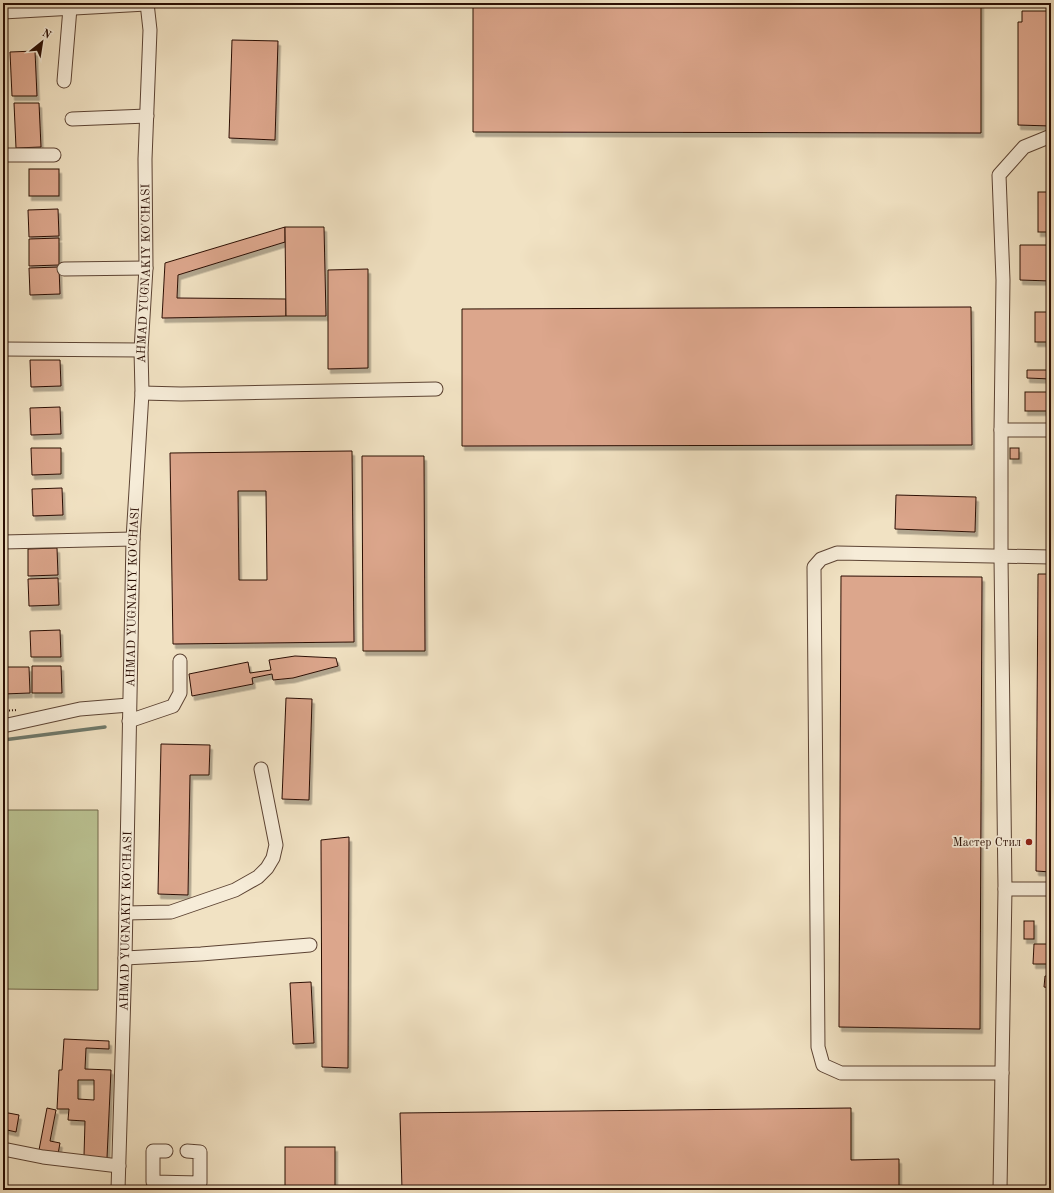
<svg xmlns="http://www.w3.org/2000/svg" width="1054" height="1193" font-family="'Old Standard TT',serif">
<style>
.green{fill:#bbc393;stroke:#72684b}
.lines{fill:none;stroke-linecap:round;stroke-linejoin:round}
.stream{stroke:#6e786a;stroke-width:3.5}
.building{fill:#dca68c;stroke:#2a0e03;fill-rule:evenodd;filter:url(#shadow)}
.minor-casing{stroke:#5c4333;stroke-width:15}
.path{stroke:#2a0e03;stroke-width:2;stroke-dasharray:1 2;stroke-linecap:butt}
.minor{stroke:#f6ecd8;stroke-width:13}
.poi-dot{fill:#8f2418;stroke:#f6ecd8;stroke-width:1.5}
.labels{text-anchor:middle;stroke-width:3.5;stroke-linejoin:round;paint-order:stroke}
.street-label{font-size:12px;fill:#2a0e03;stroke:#f6ecd8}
.poi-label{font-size:12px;fill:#2a0e03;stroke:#f6ecd8;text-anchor:end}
</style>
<defs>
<filter id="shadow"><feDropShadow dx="2.5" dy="4.5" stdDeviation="0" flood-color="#0004"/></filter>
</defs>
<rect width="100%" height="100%" fill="#f1e2c3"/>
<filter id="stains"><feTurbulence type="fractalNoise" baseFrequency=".005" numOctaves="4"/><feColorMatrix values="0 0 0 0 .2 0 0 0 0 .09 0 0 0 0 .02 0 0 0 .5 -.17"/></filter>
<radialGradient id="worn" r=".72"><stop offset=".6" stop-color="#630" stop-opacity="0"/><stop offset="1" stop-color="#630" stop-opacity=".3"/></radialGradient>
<!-- green -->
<path class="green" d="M3,810H98V990L3,989Z"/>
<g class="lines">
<!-- stream -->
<path class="stream" d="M3,740L105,727"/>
</g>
<!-- building -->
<g class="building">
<path d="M473,3H981V133L473,132Z"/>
<path d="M1022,11H1051V126L1018,125V22H1022Z"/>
<path d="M232,40L278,41L275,140L229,138Z"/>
<path d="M35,51L37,96H12L10,52Z"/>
<path d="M14,103H39L41,147L16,148Z"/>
<rect x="29" y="169" width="30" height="27"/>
<rect x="1038" y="192" width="13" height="40"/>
<path d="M58,209L59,236L29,237L28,210Z"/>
<path d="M285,227V242L178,275L177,298L286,299V316L162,318L165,263Z"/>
<path d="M285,227H324L326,316H286Z"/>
<path d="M59,238V265L29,266V239Z"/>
<path d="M1020,245H1051V281L1020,280Z"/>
<path d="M59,267L60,294L30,295L29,268Z"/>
<path d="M368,269V368L328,369V270Z"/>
<path d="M971,307L972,445L462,446V309Z"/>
<rect x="1035" y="312" width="16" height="30"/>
<path d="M30,360H60L61,386L31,387Z"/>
<path d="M1027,370H1051V379L1027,378Z"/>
<rect x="1025" y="392" width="26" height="19"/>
<path d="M60,407L61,434L31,435L30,408Z"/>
<path d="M31,448H61V474L32,475Z"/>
<rect x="1010" y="448" width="9" height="11"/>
<path d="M352,451L354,642L173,644L170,453ZM238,491H266L267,580H239Z"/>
<path d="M362,456H424L425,651H363Z"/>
<path d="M62,488L63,515L33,516L32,489Z"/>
<path d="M896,495L976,497L975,532L895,529Z"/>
<path d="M57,548L58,575L28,576V549Z"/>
<path d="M1038,574H1051V872L1036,871Z"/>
<path d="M841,576L982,577L980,1029L839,1027Z"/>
<path d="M58,578L59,605L29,606L28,579Z"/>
<path d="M60,630L61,657H31L30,631Z"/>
<path d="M295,656L336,658L338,666L293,678L273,680L272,674L252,678L253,684L192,696L189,674L248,662L250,673L271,670L269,660Z"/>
<path d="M32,666H61L62,693H32Z"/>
<path d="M3,667H29L30,693L3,694Z"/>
<path d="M286,698L312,699L309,800L282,799Z"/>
<path d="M161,744L210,745L209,775H190L188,895L158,894Z"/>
<path d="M349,837L348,1068L322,1067L321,840Z"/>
<rect x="1024" y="921" width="10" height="18"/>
<path d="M1034,944H1051V964H1033Z"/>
<path d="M1045,976H1051V988L1044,987Z"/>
<path d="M311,982L314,1043L293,1044L290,983Z"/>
<path d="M64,1039L109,1041V1049L86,1048L85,1069L111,1070L107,1158L84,1156L85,1121L68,1120L69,1109H57L59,1070H62ZM78,1080H94V1100L78,1099Z"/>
<path d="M47,1108L56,1110L50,1141L60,1143L58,1154L39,1150Z"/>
<path d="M851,1108V1160L899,1159V1190H402L400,1113Z"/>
<path d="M3,1112L19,1115L16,1132L3,1129Z"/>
<rect x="285" y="1147" width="50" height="42"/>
<path d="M1048,1178H1051V1190H1047Z"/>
</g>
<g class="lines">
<!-- minor casing -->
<g class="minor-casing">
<g id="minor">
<path d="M3,12L146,4"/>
<path d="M64,81L70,8"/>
<path d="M72,119L147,116"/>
<path d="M3,155H54"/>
<path d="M64,269L146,268"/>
<path d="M3,349L141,350"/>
<path d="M142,393L181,394L436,389"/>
<path d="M1001,430H1051"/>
<path d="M3,542L133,539"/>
<path d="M129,721L173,706L180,693V661"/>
<path d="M3,726L80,709L129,705"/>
<path d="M1005,889H1051"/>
<path d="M126,913L171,912L235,890L258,877L267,868L273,858L276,845L261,769"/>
<path d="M125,958L201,954L310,945"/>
<path d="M1002,1073H841L823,1065L818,1047L814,567L821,559L837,553L1051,557"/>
<path d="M3,1149L43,1157L119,1166"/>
<path d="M166,1151H153V1182L200,1183V1152L187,1151"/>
<path id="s1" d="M118,1190L125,958L133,539L142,393L141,350L146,268L145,159L150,30L147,3"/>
<path d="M1000,1190L1005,889L1001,557V430L1003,280L999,175L1024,147L1051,136"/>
</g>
</g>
<!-- path -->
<path class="path" d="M3,711L17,710"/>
<!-- minor -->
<use href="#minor" class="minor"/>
</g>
<!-- markers -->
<circle class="poi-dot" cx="1029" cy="842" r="4"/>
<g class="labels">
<!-- street labels -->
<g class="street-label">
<text dy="4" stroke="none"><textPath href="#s1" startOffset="917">AHMAD YUGNAKIY KO'CHASI</textPath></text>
<text dy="4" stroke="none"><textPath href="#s1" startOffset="593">AHMAD YUGNAKIY KO'CHASI</textPath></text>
<text dy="4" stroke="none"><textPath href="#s1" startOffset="269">AHMAD YUGNAKIY KO'CHASI</textPath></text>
</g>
<!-- poi labels -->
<g class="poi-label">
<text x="1021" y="846">Мастер Стил</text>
</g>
</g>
<!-- margin -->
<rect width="1054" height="1193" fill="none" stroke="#f1e2c3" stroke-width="16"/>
<rect x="4" y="4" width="1046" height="1185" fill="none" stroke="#2a0e03" stroke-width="2"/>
<rect x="8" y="8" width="1038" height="1177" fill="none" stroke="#2a0e03"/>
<!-- north arrow -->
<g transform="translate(42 42) rotate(30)" stroke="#f6ecd8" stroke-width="3" paint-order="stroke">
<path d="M0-3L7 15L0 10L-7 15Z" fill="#2a0e03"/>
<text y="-6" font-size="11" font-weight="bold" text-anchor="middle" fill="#2a0e03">N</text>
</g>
<rect width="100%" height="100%" filter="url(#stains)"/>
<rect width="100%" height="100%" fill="url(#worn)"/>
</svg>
